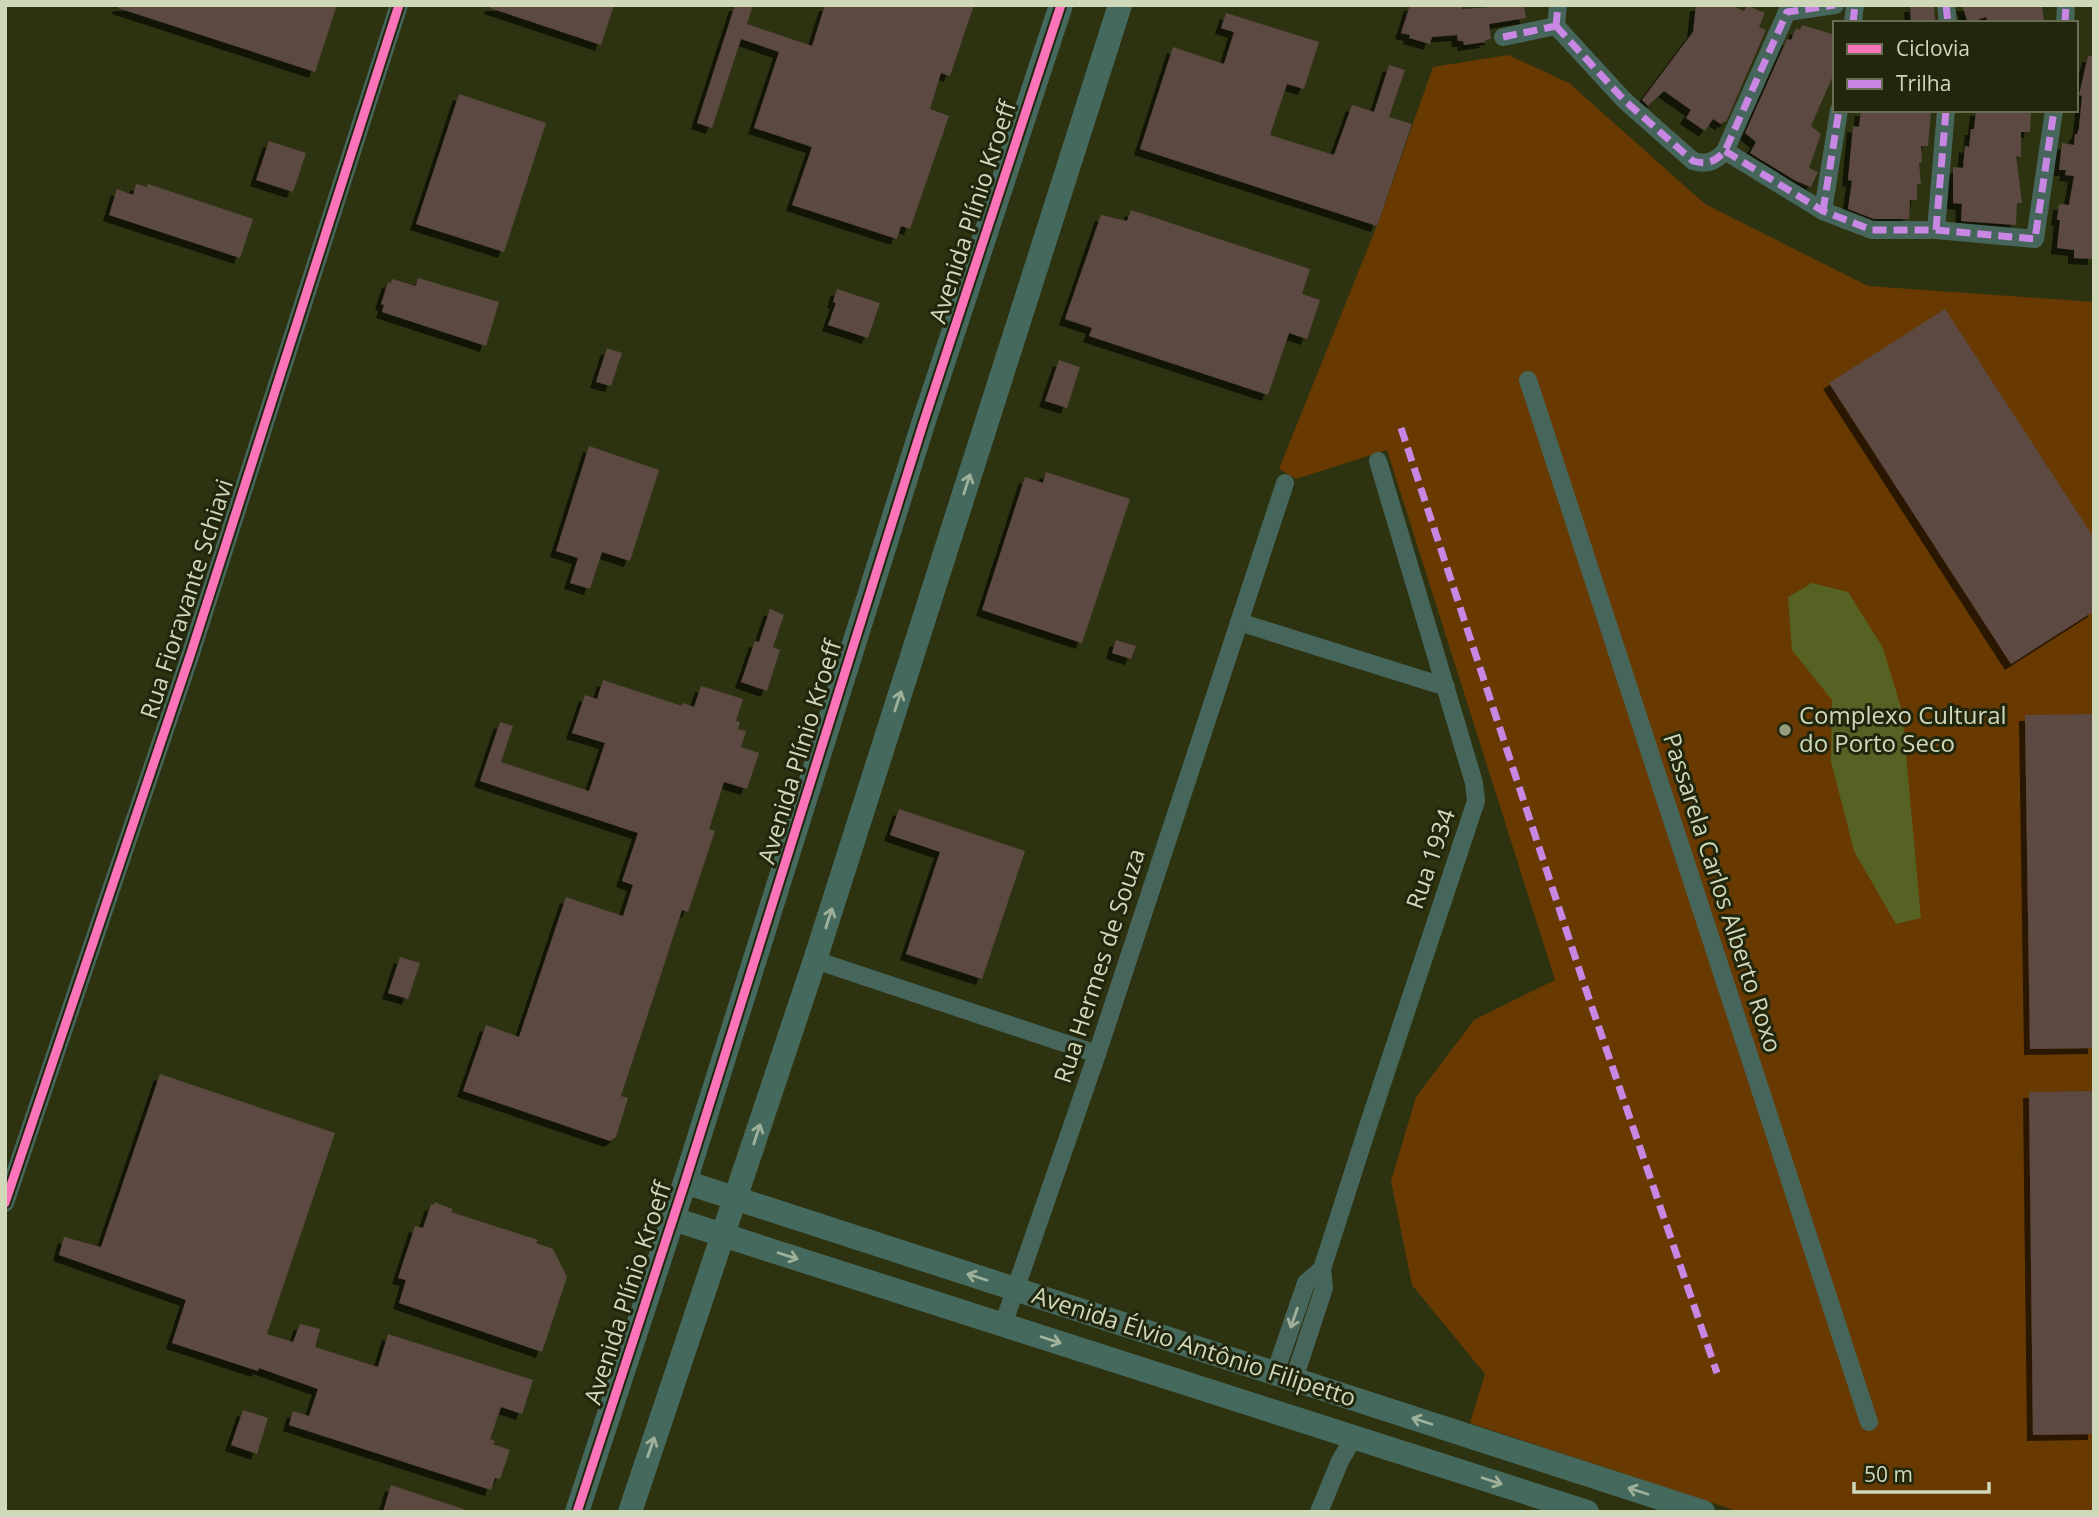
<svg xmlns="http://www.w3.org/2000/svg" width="2099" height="1517" font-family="'Open Sans',sans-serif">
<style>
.green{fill:#683a02}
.water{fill:#566224}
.building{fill:#5c4942;filter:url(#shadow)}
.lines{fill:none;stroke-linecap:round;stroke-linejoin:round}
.street{stroke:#47665b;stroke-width:18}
.secondary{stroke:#46695e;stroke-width:24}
.quiet{stroke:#c787e3;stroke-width:7;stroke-dasharray:14 7;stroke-linecap:butt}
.cycleway-casing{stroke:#21260d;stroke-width:13}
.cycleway{stroke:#fb73b8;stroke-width:9}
.oneway{stroke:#a0b19a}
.oneway2{stroke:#a0b099}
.poi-dot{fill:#979e7e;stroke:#21260d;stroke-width:2.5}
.labels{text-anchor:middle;stroke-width:6;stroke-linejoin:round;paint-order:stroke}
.street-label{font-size:24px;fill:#d0d8ba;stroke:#21260d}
.poi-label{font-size:24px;fill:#d0d8ba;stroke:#21260d;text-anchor:start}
</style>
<defs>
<filter id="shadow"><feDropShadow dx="-6" dy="6" stdDeviation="0" flood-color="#0009"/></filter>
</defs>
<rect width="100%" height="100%" fill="#2d3210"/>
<!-- green -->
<path class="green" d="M1508,55L1569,83L1705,204L1868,286L2094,302V1512H1740L1470,1423L1485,1374L1412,1285L1391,1181L1416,1097L1474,1020L1555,980L1387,450L1296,479L1279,469L1378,223L1433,67Z"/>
<!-- water -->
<path class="water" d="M1812,583L1848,592L1883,648L1902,711L1921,918L1896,924L1854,851L1831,761L1832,700L1792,650L1788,597Z"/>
<!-- building -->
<g class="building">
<path d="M119,5H337L315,72L118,8Z"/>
<path d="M491,5H614L601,45L490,8Z"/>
<path d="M735,5H753L747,24L812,46L825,5H974L950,76L941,73L930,109L949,116L910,229L901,226L897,239L792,205L812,147L754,128L779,52L741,39L712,128L697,123Z"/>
<path d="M1410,5H1462V9L1524,5L1526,18L1489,24L1491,39L1485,40L1486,42L1464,45L1463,41H1458L1457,35L1432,37L1430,44L1409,38L1410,35L1401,33Z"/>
<path d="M1696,5H1731L1744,11L1747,6L1751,7L1765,13L1759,27L1766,30L1726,122L1724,121L1721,124L1713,119L1705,131L1686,118L1691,110L1664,91L1648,106L1642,100L1693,32Z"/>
<path d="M1934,5L1935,23H1911L1910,6Z"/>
<path d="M1962,5H2042L2044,23H1988L1986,17L1968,23Z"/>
<path d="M1226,13L1319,42L1304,89L1287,84L1270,135L1334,155L1352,105L1374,112L1389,65L1405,70L1389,117L1412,124L1377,226L1140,149L1173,47L1224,64L1234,32L1221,28Z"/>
<path d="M1802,25L1835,35V71L1811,126L1821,134L1809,168L1818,172L1811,187L1796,181L1750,153L1756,142L1745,133L1787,39L1791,40L1796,28L1800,30Z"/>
<path d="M2088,56H2094V259L2074,258V250L2057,248L2060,220H2057L2059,204L2069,205L2074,176L2065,175L2066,170H2059L2062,143L2074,145L2075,134H2077L2079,128L2082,96L2079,95Z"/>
<path d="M459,94L546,123L504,252L416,224Z"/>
<path d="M1861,110L1904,113V110L1931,111L1928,146H1921L1922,162L1919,163L1921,184H1917V200H1910L1909,219H1874L1848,209L1852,181L1848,180L1853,126L1859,127Z"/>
<path d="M1976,110H2031L2030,132H2021V157L2016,156L2022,203H2017L2016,225L1961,221L1962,204L1953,203V167L1963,168L1965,146L1969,147L1971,129H1974Z"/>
<path d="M269,141L306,153L293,192L256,180Z"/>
<path d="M136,184L147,187L148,184L253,219L240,258L109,215L117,189L133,195Z"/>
<path d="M1131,210L1310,269L1302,294L1320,300L1307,339L1289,333L1268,395L1089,336L1092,328L1065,319L1101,215L1127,221Z"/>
<path d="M418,278L499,302L486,346L382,312L384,305L381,304L388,282L391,283L392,279L416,286Z"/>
<path d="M837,289L880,303L868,338L828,325L836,303L833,302Z"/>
<path d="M1945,309L2094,538V611L2011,664L1829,383Z"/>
<path d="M607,348L622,353L611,386L596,382Z"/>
<path d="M1059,360L1080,367L1067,408L1045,401Z"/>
<path d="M589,446L659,470L630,561L602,552L590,589L570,583L578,558L556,551Z"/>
<path d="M1046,472L1130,499L1082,643L982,610L1025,477L1043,483Z"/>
<path d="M770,609L784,615L773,647L780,650L767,691L741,682L755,641L759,642Z"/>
<path d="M1116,640L1136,646L1131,659L1112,653Z"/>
<path d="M603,680L682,706L683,703L694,707L701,686L743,699L736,721L740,722L738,729L746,731L741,747L759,753L747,789L724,782L709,829L715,831L688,912L682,910L621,1096L628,1098L616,1137L610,1141L463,1091L486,1025L519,1037L566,897L623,916L633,885L622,881L638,833L480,781L500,722L513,726L501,762L589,791L605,743L572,733L585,695L597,699Z"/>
<path d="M2094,714V1048L2030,1049L2025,715Z"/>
<path d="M899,809L1025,851L982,979L906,954L940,852L890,835Z"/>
<path d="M400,957L420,963L408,999L388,993Z"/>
<path d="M160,1074L335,1133L267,1334L293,1342L300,1324L320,1329L315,1347L378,1367L388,1334L533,1380L522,1414L501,1407L490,1439L495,1441L493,1444L510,1450L500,1479L495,1478L491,1490L289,1425L293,1411L309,1416L318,1389L259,1368L258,1371L172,1343L186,1300L59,1255L64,1237L101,1247Z"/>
<path d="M2094,1091V1434L2033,1435L2029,1092Z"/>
<path d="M434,1202L453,1209L451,1212L538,1240L536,1243L553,1249L567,1277L542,1352L399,1303L406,1280L398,1278L415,1226L423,1228L431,1204L434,1205Z"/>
<path d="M243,1410L268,1418L257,1454L231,1445Z"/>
<path d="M391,1485L463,1509V1512H383Z"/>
</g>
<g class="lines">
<!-- street -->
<g class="street">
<path d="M1946,5L1948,23"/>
<path d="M1853,23L1855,5"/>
<path d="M2065,23L2066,5"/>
<path d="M1556,26L1624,100L1693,161C1707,165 1715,162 1725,151L1787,12L1835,5"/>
<path d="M1556,26L1558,5"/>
<path d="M1503,37L1556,26"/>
<path d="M1725,151L1823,211L1872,230H1936L2035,239L2054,110"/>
<path d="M1823,211L1839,110"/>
<path d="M1936,230L1946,110"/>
<path d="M1528,380L1869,1422"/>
<path d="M1239,622L1446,687"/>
<path d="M815,960L1097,1054"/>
<path d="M5,1203L191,653L399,5"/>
<path d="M1003,1325L1097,1054L1285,483"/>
<path d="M1275,1373L1306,1283L1322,1269"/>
<path d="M1294,1379L1324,1288L1322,1269L1369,1123L1476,801L1474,783L1378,461"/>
<path d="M1319,1512L1340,1461L1354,1437"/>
</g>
<!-- secondary -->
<g class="secondary">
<path d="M685,1182L1703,1512"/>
<path d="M673,1219L1587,1512"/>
<path d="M577,1512L685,1182L923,424L1061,5"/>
<path d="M630,1512L815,960L1120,5"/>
</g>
<!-- quiet -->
<g class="quiet">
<path d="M1946,5L1948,23"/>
<path d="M1853,23L1855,5"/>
<path d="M2065,23L2066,5"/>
<path d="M1556,26L1624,100L1693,161C1707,165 1715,162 1725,151L1787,12L1835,5"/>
<path d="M1556,26L1558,5"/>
<path d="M1503,37L1556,26"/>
<path d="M1725,151L1823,211L1872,230H1936L2035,239L2054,110"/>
<path d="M1823,211L1839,110"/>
<path d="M1936,230L1946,110"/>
<path d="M1401,428L1582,978L1717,1373"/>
</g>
<!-- cycleway casing -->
<g class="cycleway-casing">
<g id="cycleway">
<path d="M5,1203L191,653L399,5"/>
<path d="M577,1512L685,1182L923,424L1061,5"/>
</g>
</g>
<!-- cycleway -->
<use href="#cycleway" class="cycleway"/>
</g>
<!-- one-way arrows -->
<defs><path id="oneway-shaft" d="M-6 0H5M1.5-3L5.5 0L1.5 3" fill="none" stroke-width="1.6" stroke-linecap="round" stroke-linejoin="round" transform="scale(1.75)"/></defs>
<g class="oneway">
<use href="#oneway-shaft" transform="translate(967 484) rotate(-72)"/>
<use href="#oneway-shaft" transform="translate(898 701) rotate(-72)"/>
<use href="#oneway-shaft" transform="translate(829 918) rotate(-72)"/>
<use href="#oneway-shaft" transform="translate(757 1134) rotate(-72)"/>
<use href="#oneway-shaft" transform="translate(788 1256) rotate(18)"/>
<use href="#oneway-shaft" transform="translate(977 1277) rotate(-162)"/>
<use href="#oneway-shaft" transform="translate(1051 1340) rotate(18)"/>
<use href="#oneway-shaft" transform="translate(1422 1421) rotate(-162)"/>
<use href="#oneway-shaft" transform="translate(651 1447) rotate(-71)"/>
<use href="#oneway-shaft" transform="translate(1492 1481) rotate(18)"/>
<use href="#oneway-shaft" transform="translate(1638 1491) rotate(-162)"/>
</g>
<use class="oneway2" href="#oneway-shaft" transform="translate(1294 1318) rotate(109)"/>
<!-- markers -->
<circle class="poi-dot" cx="1785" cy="730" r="7"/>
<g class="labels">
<!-- street labels -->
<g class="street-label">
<text transform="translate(973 212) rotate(-72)" y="8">Avenida Plínio Kroeff</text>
<text transform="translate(187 599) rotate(-72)" y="8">Rua Fioravante Schiavi</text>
<text transform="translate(800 752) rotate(-73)" y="8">Avenida Plínio Kroeff</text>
<text transform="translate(1431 859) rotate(-71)" y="8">Rua 1934</text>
<text transform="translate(1722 893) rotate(72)" y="8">Passarela Carlos Alberto Roxo</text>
<text transform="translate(1100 966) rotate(-72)" y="8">Rua Hermes de Souza</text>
<text transform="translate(628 1293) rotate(-72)" y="8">Avenida Plínio Kroeff</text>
<text transform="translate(1194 1347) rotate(18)" y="8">Avenida Élvio Antônio Filipetto</text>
</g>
<!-- poi labels -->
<g class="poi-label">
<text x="1799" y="724">Complexo Cultural<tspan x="1799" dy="28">do Porto Seco</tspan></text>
</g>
</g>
<!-- border -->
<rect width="2099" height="1517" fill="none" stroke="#d0d8ba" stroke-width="14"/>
<!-- legend -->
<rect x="1833" y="21" width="245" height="91" fill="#21260d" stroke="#676d52" stroke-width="2"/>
<rect x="1847" y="44" width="35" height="10" fill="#fb73b8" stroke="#676d52" stroke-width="2"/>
<text x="1896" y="56" font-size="21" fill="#d0d8ba">Ciclovia</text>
<rect x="1847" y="79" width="35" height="10" fill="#c787e3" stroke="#676d52" stroke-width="2"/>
<text x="1896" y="91" font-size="21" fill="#d0d8ba">Trilha</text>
<!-- scale -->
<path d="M1854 1482v10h135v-10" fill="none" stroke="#d0d8ba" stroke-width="3.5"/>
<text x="1864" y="1482" font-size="21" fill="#d0d8ba" stroke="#21260d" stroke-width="5" paint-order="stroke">50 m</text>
</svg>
